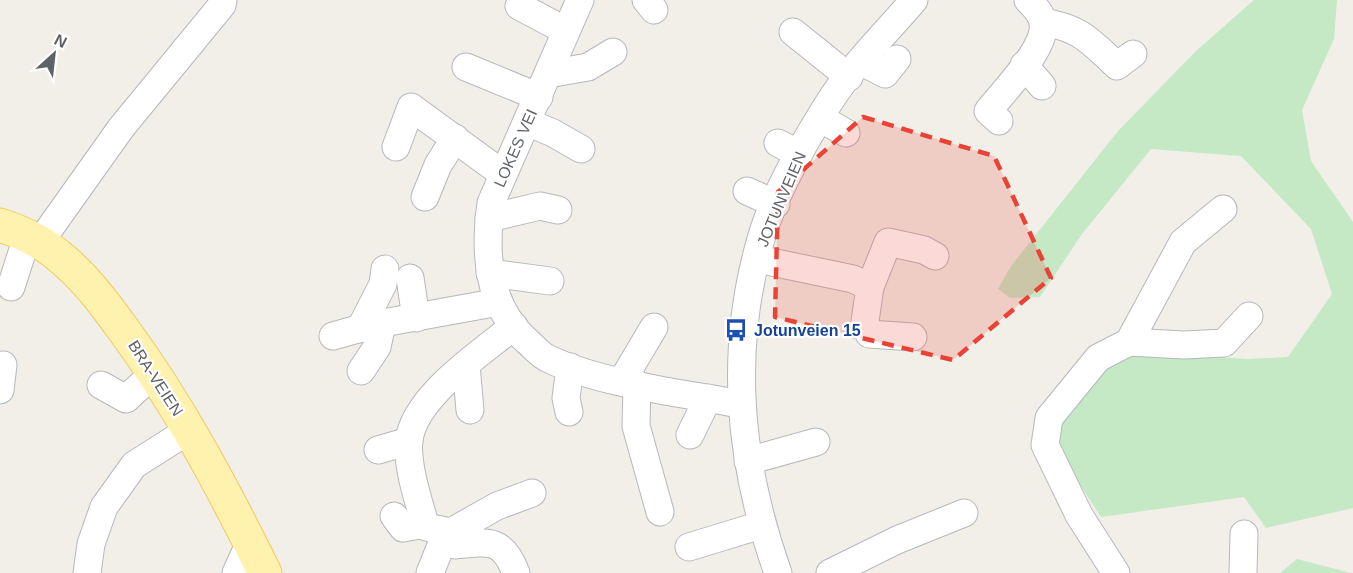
<svg xmlns="http://www.w3.org/2000/svg" width="1353" height="573" font-family="Arial,sans-serif">
<style>
.green{fill:#c5e8c5}
.lines{fill:none;stroke-linecap:round;stroke-linejoin:round}
.minor-casing{stroke:#b5b8bc;stroke-width:29}
.major-casing{stroke:#f2c960;stroke-width:35}
.minor{stroke:#fff;stroke-width:27}
.major{stroke:#fff2af;stroke-width:33}
.marked{fill:#ea4335;fill-opacity:0.2;stroke:#ea4335;stroke-width:4.5;stroke-dasharray:12 8;stroke-linejoin:round}
.labels{text-anchor:middle;stroke-width:4.5;stroke-linejoin:round;paint-order:stroke}
.street-label{font-size:16px;fill:#5f6368;stroke:#fff}
.transit-label{font-size:16px;font-weight:bold;fill:#164399;stroke:#fff;text-anchor:start}
</style>
<rect width="100%" height="100%" fill="#f1efe8"/>
<!-- green -->
<g class="green">
<path d="M1254,0H1337L1334,39L1302,110L1311,161L1353,222V508L1266,528L1244,497L1101,517L1077,480L1059,441L1064,416L1096,374L1143,352L1247,359L1288,357L1332,294L1311,229L1241,156L1151,149L1082,234L1040,297L1010,298L998,289L1011,266L1118,131L1196,51Z"/>
<path d="M1297,559L1351,573H1280Z"/>
</g>
<g class="lines">
<!-- minor casing -->
<g class="minor-casing">
<g id="minor">
<path d="M580,0L491,203C484,253 487,306 528,342C534,347 541,356 549,359C601,384 683,393 740,404"/>
<path d="M646,0L654,10"/>
<path d="M519,6L566,31"/>
<path d="M1044,22C1082,29 1090,41 1117,66L1133,54"/>
<path d="M793,32L849,77"/>
<path d="M862,62L885,74L897,59"/>
<path d="M1024,65L1042,86"/>
<path d="M466,67L539,97"/>
<path d="M548,74L588,67L613,52"/>
<path d="M820,118L846,133"/>
<path d="M999,121L988,111C1003,92 1047,48 1043,23C1042,14 1034,6 1028,0"/>
<path d="M527,122L553,133L581,149"/>
<path d="M778,143L799,154"/>
<path d="M396,147L411,107L503,174"/>
<path d="M747,191L776,204"/>
<path d="M425,197L438,165L455,138"/>
<path d="M489,218L540,206L558,210"/>
<path d="M40,242L121,128L222,5L223,0"/>
<path d="M757,259L853,279L870,287L865,321L869,334L913,337"/>
<path d="M490,273L550,281"/>
<path d="M410,278L416,318"/>
<path d="M11,287L27,237"/>
<path d="M870,287L888,242L924,250L935,256"/>
<path d="M514,326C481,353 415,396 409,440C406,464 419,503 426,527L451,532L497,506L532,493"/>
<path d="M360,329L383,284L385,269"/>
<path d="M333,336L372,325L499,302"/>
<path d="M1129,342L1184,345L1224,343L1249,316"/>
<path d="M466,365L470,410"/>
<path d="M361,371L377,347L382,324"/>
<path d="M622,381L654,327"/>
<path d="M637,384L636,426L660,512"/>
<path d="M101,385L126,399L154,373"/>
<path d="M0,390L3,365"/>
<path d="M569,412L566,398L570,367"/>
<path d="M690,435L708,398"/>
<path d="M378,450L409,441"/>
<path d="M748,461L816,442"/>
<path d="M394,516L403,528L425,524"/>
<path d="M439,534L455,545C488,541 503,538 516,573"/>
<path d="M689,547L761,525"/>
<path d="M87,573L91,544L104,507L134,465L189,430"/>
<path d="M236,573L250,542"/>
<path d="M430,573L444,538"/>
<path d="M778,573C739,463 728,353 761,239C773,196 806,139 830,101C853,65 886,33 914,0"/>
<path d="M830,573L897,540L964,513"/>
<path d="M1116,573L1079,515L1045,445L1049,418L1098,358L1129,342L1183,242L1223,209"/>
<path d="M1243,573L1244,534"/>
</g>
</g>
<!-- major casing -->
<g class="major-casing">
<path id="major" d="M0,225C21,232 43,242 60,257C85,277 104,303 123,329C179,405 223,488 265,573"/>
</g>
<!-- minor -->
<use href="#minor" class="minor"/>
<!-- major -->
<use href="#major" class="major"/>
</g>
<!-- marked area -->
<path class="marked" d="M863,117L994,156L1051,278L953,360L775,317L778,192Z"/>
<!-- icons -->
<defs>
<g id="bus-bare" transform="scale(1.8)"><path d="M-5-6H5V4H4V6H2V4H-2V6H-4V4H-5ZM-3.5-4V0h7V-4ZM-3.5 1.2v1.5H-2V1.2ZM2 1.2v1.5H3.5V1.2Z" fill="#1a4fb4" stroke="#fff" stroke-width="2.5" paint-order="stroke"/></g>
</defs>
<g fill-rule="evenodd">
<use href="#bus-bare" x="736" y="330"/>
</g>
<g class="labels">
<!-- street labels -->
<g class="street-label">
<text transform="translate(515 148) rotate(-66)" y="6">LOKES VEI</text>
<text transform="translate(781 199) rotate(-67)" y="6">JOTUNVEIEN</text>
<text transform="translate(156 378) rotate(57)" y="6">BRA-VEIEN</text>
</g>
<!-- transit labels -->
<g class="transit-label">
<text x="754" y="336">Jotunveien 15</text>
</g>
</g>
<!-- north arrow -->
<g transform="translate(54 54) rotate(27)" stroke="#ffffff" stroke-width="4.5" paint-order="stroke">
<path d="M0-4.5L10 22L0 15L-10 22Z" fill="#5f6368"/>
<text y="-9" font-size="16" font-weight="bold" text-anchor="middle" fill="#5f6368">N</text>
</g>
</svg>
